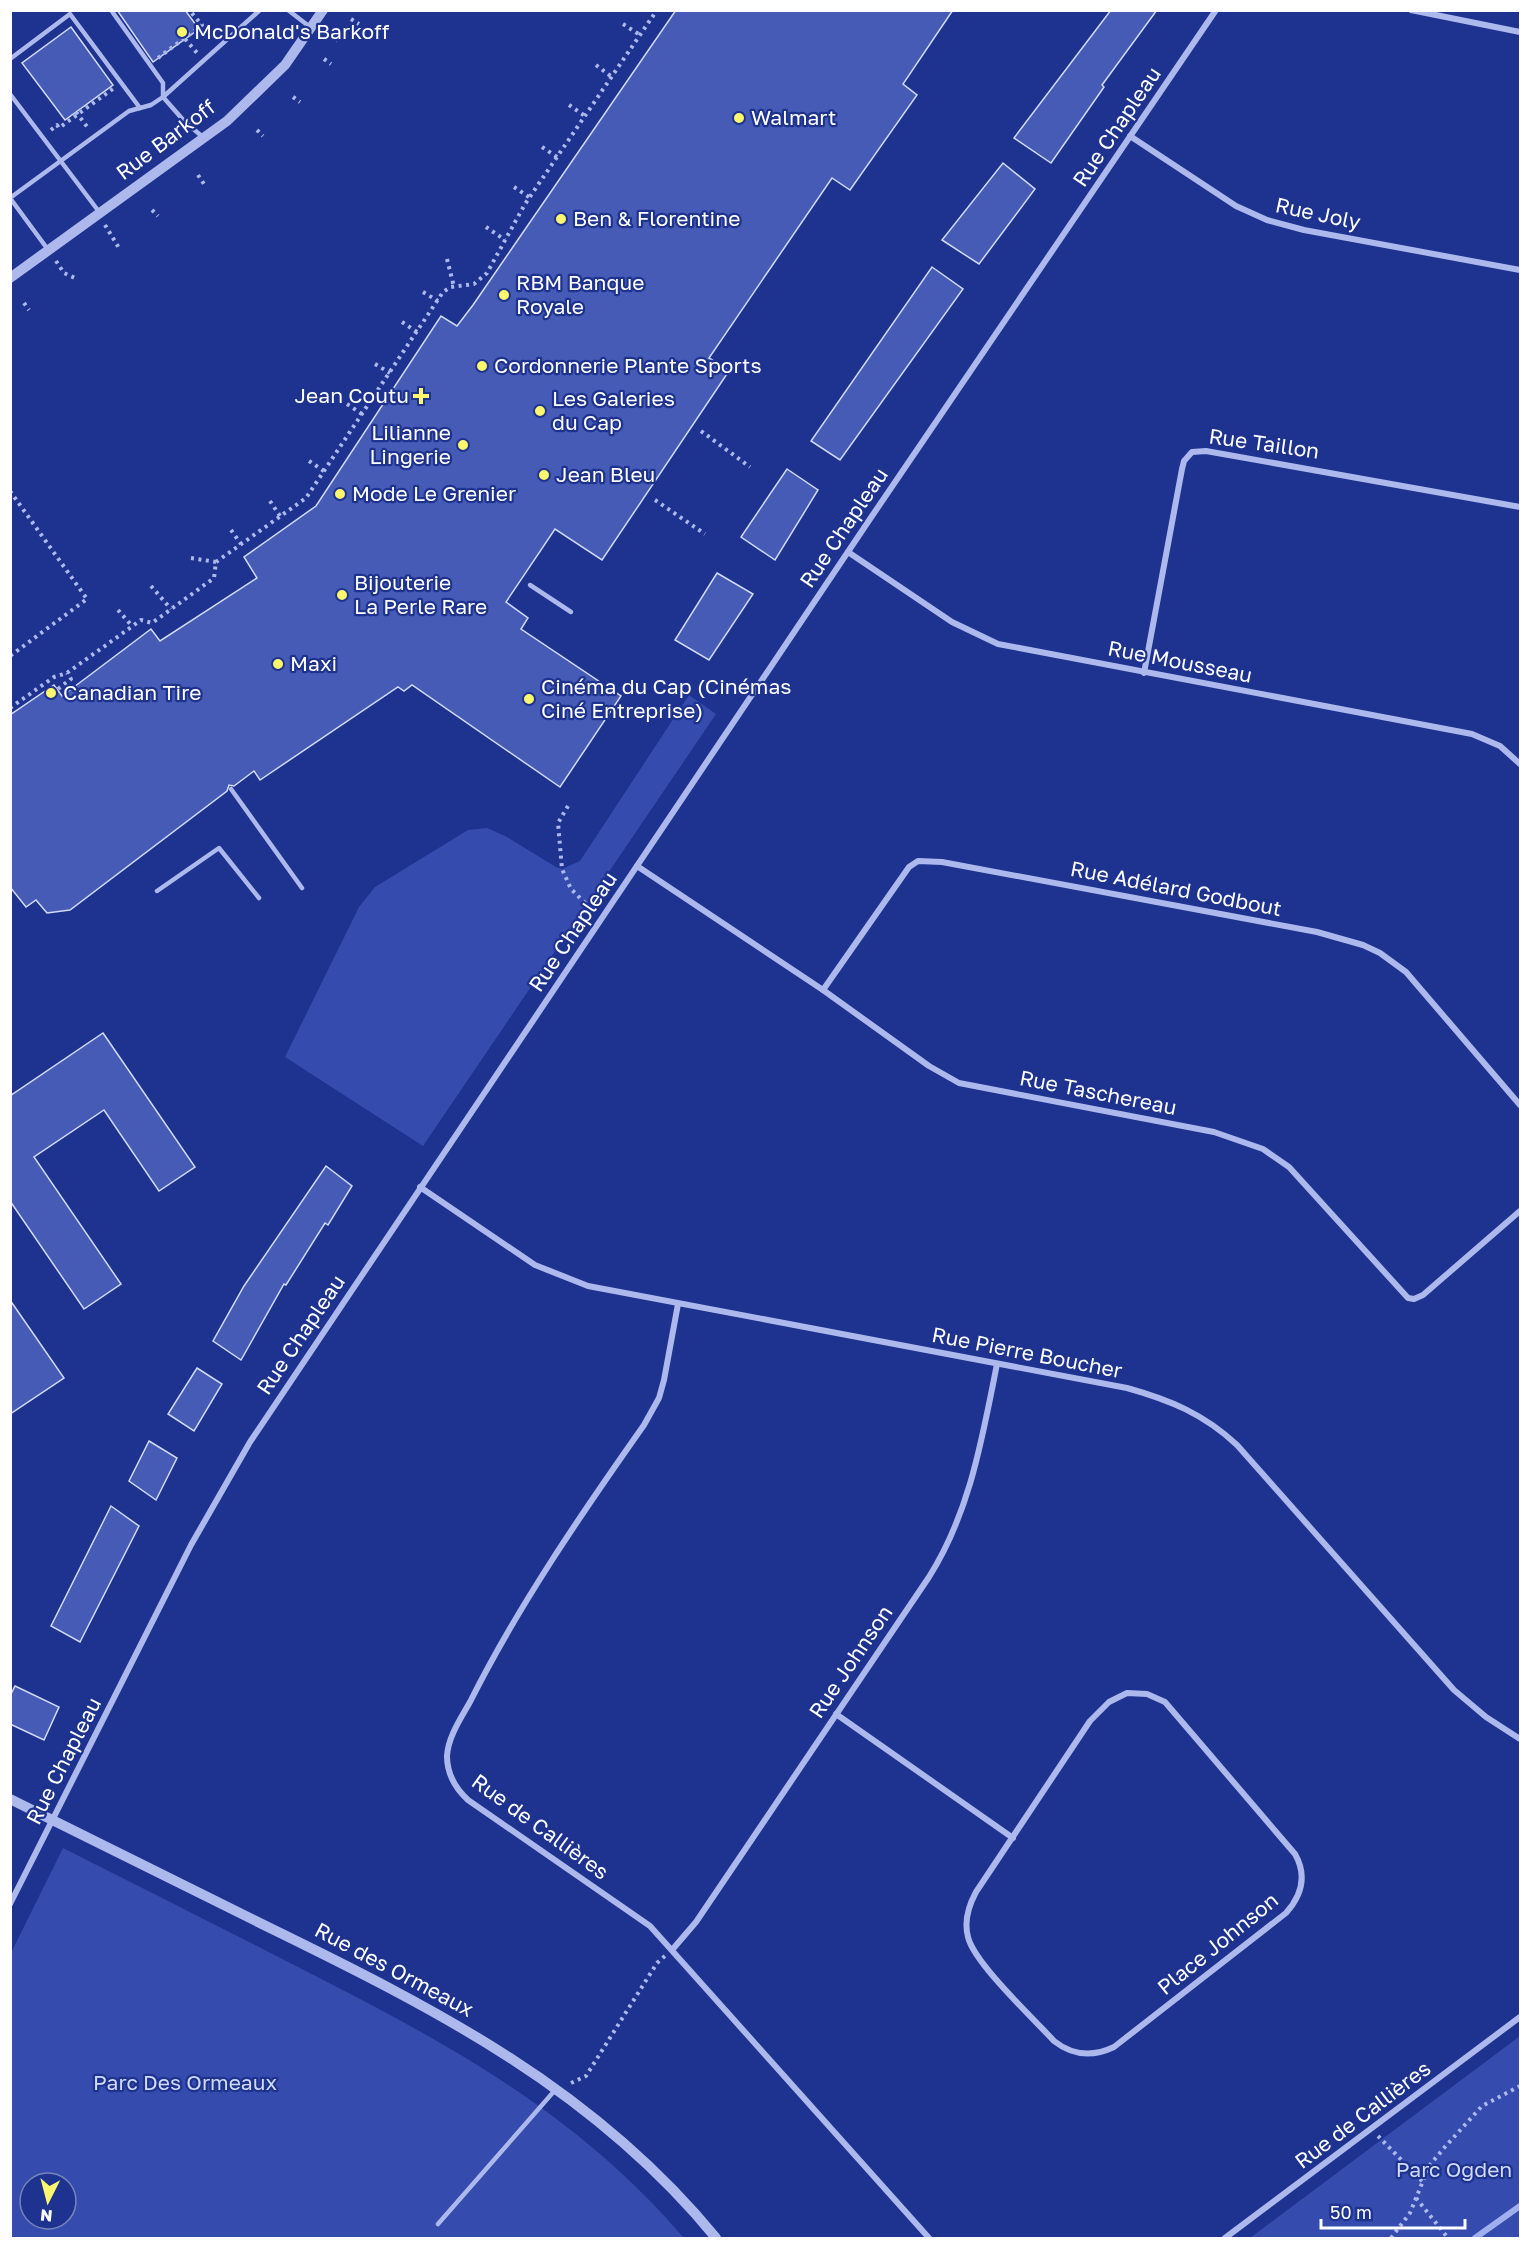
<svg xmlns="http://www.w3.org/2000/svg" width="1531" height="2249" font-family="'Golos Text',sans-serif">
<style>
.green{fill:#354cae;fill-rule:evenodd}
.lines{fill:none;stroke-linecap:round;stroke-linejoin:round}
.stream{stroke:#a0b0ef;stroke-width:6}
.building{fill:#465bb6;stroke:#d2daf9;stroke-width:1.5}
.path{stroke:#adb9ed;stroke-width:4;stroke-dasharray:3 4.5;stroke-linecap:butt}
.service{stroke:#adb9ed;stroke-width:4.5}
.minor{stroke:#adb9ed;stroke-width:6}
.tertiary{stroke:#adb9ed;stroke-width:10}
.poi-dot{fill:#fcf76c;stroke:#1e328f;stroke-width:2}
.labels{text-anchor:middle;stroke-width:4.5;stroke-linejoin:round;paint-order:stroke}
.poi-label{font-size:21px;fill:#fff;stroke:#1e328f;text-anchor:start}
.street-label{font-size:21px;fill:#fff;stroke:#1e328f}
.park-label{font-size:21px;fill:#d2daf9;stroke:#1e328f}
</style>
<rect width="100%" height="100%" fill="#1e328f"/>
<!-- green -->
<g class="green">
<path d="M689,695L716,714L423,1146L285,1057L359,907L375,887L468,830L487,828L505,836L556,867L562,869L580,861Z"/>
<path d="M63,1848C142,1888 220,1927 298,1967C445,2042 574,2110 684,2238H11L10,1955ZM30,2183H66V2219H30Z"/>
<path d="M1520,2036V2238H1250Z"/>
</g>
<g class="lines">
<!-- stream -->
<path class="stream" d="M1475,2238L1520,2206"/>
</g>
<!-- building -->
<g class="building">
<path d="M117,10H185L199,29L153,62Z"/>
<path d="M676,10H953L903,84L917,95L850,190L832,178L709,358L729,371L602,560L555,529L506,602L528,618L521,629L621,696L560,787L412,685L404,691L398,687L260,780L254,771L234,786L229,785L227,791L70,910L47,913L36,900L26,907L10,887V715L54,685L62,696L151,629L160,641L257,578L244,557L316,506L441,316L457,326L473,305Z"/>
<path d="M1111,10H1157L1102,85L1104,87L1051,163L1014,138Z"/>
<path d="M71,27L113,85L65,120L22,63Z"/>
<path d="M1003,163L1035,189L979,264L942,240Z"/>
<path d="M932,267L963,289L840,460L811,441Z"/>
<path d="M787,469L818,490L775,560L741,537Z"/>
<path d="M717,573L753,594L709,660L675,640Z"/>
<path d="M103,1033L195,1167L159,1191L104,1110L34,1157L121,1284L84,1309L10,1201V1096Z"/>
<path d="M326,1166L352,1186L328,1225L325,1223L286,1285L284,1284L241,1360L213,1341L244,1286Z"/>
<path d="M10,1300L64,1378L10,1414Z"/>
<path d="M197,1368L222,1384L194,1431L168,1414Z"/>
<path d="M149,1441L177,1458L156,1500L129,1481Z"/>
<path d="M111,1506L139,1526L80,1642L51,1626Z"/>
<path d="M15,1686L59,1707L44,1740L10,1724V1696Z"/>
</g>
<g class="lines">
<!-- path -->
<g class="path">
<path d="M351,19L359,24"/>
<path d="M623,24L640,35"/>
<path d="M199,29L209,40"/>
<path d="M324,33L337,41"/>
<path d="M185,39L198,54"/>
<path d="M158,58L202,25L189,10"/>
<path d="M324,59L331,64"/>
<path d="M596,65L612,77"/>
<path d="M293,97L300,102"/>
<path d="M569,105L585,116"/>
<path d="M76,112L88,128"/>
<path d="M51,130L57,125L59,128L114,88"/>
<path d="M257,130L263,136"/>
<path d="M542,147L557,157"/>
<path d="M198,175L206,187"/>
<path d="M514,187L529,197"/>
<path d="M152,210L158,216"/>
<path d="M105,225L119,248"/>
<path d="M486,227L505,240"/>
<path d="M447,259L454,287"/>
<path d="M56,261L64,273L75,278"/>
<path d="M423,292L438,301"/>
<path d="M24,303L29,310"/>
<path d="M402,322L417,332"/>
<path d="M375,364L390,373"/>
<path d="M347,404L362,414"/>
<path d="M701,431L750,467"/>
<path d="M309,461L324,471"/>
<path d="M10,491L87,599L10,656"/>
<path d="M655,500L705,534"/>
<path d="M270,501L280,516"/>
<path d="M231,530L241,544"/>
<path d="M191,558L216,562"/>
<path d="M151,586L171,609"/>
<path d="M118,610L132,626"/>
<path d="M58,689L71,679L67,673"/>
<path d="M10,708L54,677L67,673L141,620L152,623L214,578L216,562L306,498L443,292L451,287L474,284L487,273L525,204L657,10"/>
<path d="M568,806L558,823L562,869L571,889L588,906"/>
<path d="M571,2083L586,2076L657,1963L665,1956"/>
<path d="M1378,2136L1423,2182"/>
<path d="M1416,2198L1448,2238"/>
<path d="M1391,2238L1410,2213L1429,2166L1444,2148L1482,2106L1520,2086"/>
</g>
<!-- service -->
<g class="service">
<path d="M288,10L310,27"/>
<path d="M10,59L70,14L140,108"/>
<path d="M10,94L100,213"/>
<path d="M204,138L185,122L163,97L260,10"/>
<path d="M10,198L129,111L151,105L163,97V83L111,10"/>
<path d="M10,198L49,251"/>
<path d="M530,585L571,612"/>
<path d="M231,789L302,888"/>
<path d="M157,891L219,848L259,898"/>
<path d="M438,2224L556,2089"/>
</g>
<!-- minor -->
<g class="minor">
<path d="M1411,10L1520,32"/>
<path d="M1130,136L1236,206L1267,220L1304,230L1520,270"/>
<path d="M848,552L952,622L998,644L1472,734L1500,746L1520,764"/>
<path d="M1144,673L1182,469L1184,461L1192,452L1206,451L1520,507"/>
<path d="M637,866L823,990L929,1066L959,1083L1214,1132L1263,1149L1289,1167L1408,1298L1414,1299L1423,1295L1520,1211"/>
<path d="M823,990L909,867L918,861L942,862L1317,932L1363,945L1380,953L1406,972L1520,1105"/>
<path d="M420,1187L535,1265L588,1286L1127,1388C1170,1400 1204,1414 1237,1445L1454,1690L1486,1717L1520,1739"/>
<path d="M678,1304L664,1380L659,1398L644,1425C582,1513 518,1606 470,1702C461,1718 448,1737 447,1756C447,1774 455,1788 468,1800L650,1926L929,2238"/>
<path d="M1127,1693L1147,1694L1165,1702L1295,1854C1307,1875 1302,1895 1286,1913L1114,2047C1093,2057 1073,2056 1054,2041C1034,2019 974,1963 968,1937C964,1922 969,1905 976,1892L1090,1721L1109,1702Z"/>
<path d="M836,1714L1013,1838"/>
<path d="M10,1904L191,1545L250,1442L872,516L1216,10"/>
<path d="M672,1950L696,1922L929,1577C970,1512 982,1439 997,1364"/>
<path d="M1225,2238L1520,2017"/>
</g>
<!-- tertiary -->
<g class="tertiary">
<path d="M10,278L227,121L285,65L323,10"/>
<path d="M10,1799C96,1841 181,1884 266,1926C436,2009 594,2089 716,2238"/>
</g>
</g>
<!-- markers -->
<g class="poi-dot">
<circle cx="182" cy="32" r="6"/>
<circle cx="739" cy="118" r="6"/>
<circle cx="561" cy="219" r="6"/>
<circle cx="504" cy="295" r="6"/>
<circle cx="482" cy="366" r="6"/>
<path d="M418 387h6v6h6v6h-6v6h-6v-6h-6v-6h6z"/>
<circle cx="540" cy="411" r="6"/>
<circle cx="463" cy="445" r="6"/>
<circle cx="544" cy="475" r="6"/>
<circle cx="340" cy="494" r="6"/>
<circle cx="342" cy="595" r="6"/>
<circle cx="278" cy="664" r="6"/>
<circle cx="51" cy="693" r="6"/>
<circle cx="529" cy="699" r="6"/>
</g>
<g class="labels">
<!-- poi labels -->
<g class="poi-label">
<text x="194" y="39">McDonald's Barkoff</text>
<text x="751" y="125">Walmart</text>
<text x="573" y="226">Ben &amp; Florentine</text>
<text x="516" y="290">RBM Banque<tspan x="516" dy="24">Royale</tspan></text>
<text x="494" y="373">Cordonnerie Plante Sports</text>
<text x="409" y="403" text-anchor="end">Jean Coutu</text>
<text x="552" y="406">Les Galeries<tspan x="552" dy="24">du Cap</tspan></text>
<text x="451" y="440" text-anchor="end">Lilianne<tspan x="451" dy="24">Lingerie</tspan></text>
<text x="556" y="482">Jean Bleu</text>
<text x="352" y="501">Mode Le Grenier</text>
<text x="354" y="590">Bijouterie<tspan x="354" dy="24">La Perle Rare</tspan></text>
<text x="290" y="671">Maxi</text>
<text x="541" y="694">Cinéma du Cap (Cinémas<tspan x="541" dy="24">Ciné Entreprise)</tspan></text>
<text x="63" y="700">Canadian Tire</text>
</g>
<!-- street labels -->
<g class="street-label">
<text transform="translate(1117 127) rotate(-56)" y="7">Rue Chapleau</text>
<text transform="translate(166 140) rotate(-37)" y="7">Rue Barkoff</text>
<text transform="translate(1318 214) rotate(12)" y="7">Rue Joly</text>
<text transform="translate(1264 444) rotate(8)" y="7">Rue Taillon</text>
<text transform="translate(844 528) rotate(-56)" y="7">Rue Chapleau</text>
<text transform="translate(1180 662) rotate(11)" y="7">Rue Mousseau</text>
<text transform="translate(1176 889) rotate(11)" y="7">Rue Adélard Godbout</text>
<text transform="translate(573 932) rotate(-56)" y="7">Rue Chapleau</text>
<text transform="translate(1098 1093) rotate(11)" y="7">Rue Taschereau</text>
<text transform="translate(301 1335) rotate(-56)" y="7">Rue Chapleau</text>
<text transform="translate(1027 1353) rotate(11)" y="7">Rue Pierre Boucher</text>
<text transform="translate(851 1662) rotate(-56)" y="7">Rue Johnson</text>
<text transform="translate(64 1761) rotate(-63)" y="7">Rue Chapleau</text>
<text transform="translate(540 1827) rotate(36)" y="7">Rue de Callières</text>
<text transform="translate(1218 1944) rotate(-39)" y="7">Place Johnson</text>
<text transform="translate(394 1970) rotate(28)" y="7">Rue des Ormeaux</text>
<text transform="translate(1363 2115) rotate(-37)" y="7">Rue de Callières</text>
</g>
<!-- park labels -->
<g class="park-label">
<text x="185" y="2090">Parc Des Ormeaux</text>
<text x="1454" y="2177">Parc Ogden</text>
</g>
</g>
<!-- border -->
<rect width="1531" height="2249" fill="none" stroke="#ffffff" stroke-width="24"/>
<!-- north arrow -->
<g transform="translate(48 2201) rotate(186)"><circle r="28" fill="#1e328f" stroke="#7884bc" stroke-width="1.5"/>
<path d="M0-4.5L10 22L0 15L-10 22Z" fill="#fcf76c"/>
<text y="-9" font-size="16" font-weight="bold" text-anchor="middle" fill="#ffffff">N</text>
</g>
<!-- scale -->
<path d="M1321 2219v9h144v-9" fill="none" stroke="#ffffff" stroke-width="3"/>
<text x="1330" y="2219" font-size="18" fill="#ffffff" stroke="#1e328f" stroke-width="4.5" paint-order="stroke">50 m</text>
</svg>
